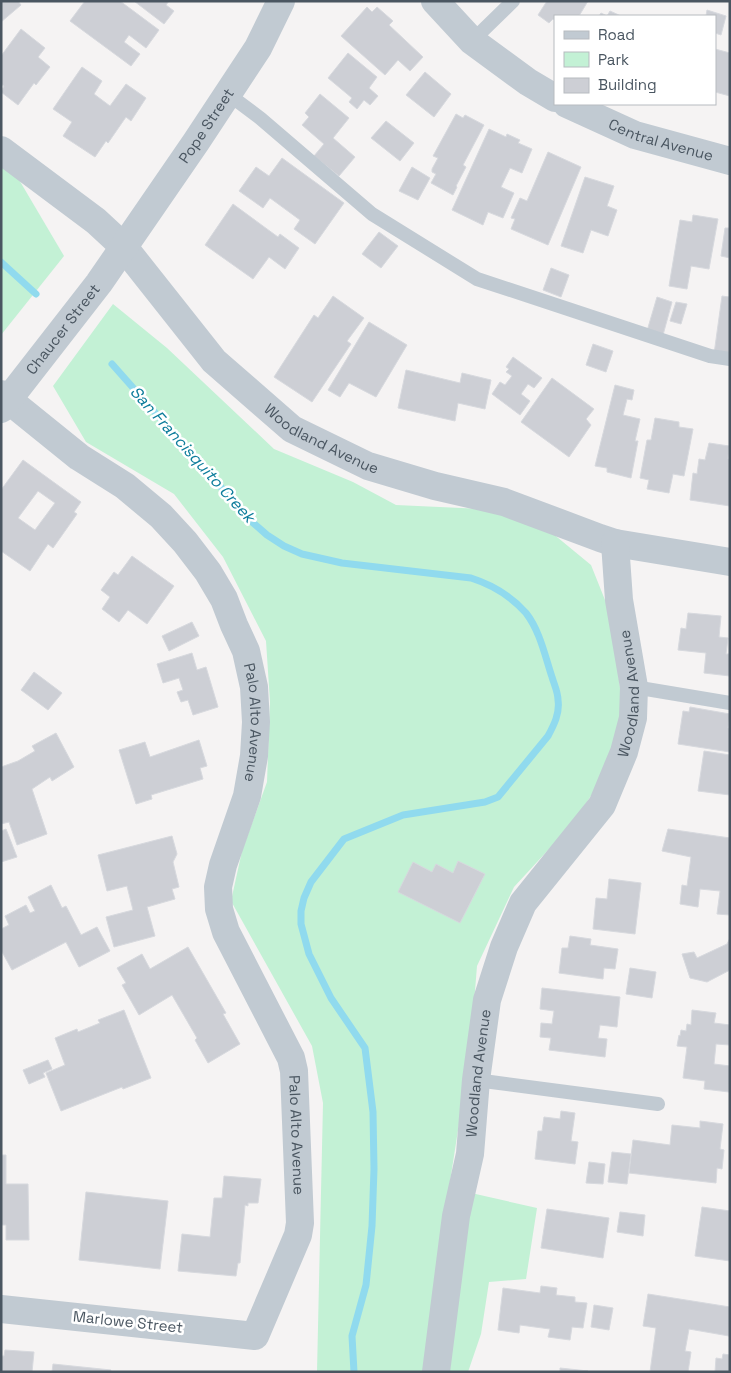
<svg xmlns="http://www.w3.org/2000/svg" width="731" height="1373" font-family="'Space Grotesk',sans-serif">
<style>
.green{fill:#c3f1d5}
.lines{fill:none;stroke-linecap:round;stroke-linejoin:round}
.stream{stroke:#90daee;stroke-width:7}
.building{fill:#cdcfd5;stroke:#d7d9de;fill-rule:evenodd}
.service{stroke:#c1cad2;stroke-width:14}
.minor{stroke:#c1cad2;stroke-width:28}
.labels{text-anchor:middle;stroke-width:5;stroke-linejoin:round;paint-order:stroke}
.street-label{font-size:15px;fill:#4a5661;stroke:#fff}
.water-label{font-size:16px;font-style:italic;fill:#0c7c9b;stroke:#fff}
</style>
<rect width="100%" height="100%" fill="#f5f3f3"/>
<!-- green -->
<g class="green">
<path d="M1,165L18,178L64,256L1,335Z"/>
<path d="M113,304L167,348L274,449L353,482L396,505L483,509L540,523L591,565L611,615L623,712L602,779L573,823L514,887L477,966L470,1053L449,1188L537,1208L526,1279L489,1282L481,1334L468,1372H317L323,1103L312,1046L231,901L242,851L267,782L270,702L266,641L223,557L174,494L86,442L53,386Z"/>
</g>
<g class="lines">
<!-- stream -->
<g class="stream">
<path d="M1,262L36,294"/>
<path d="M112,364L251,521L267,535L284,546L302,554L342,563L471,578C493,585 511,596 526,613C540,631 545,656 552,677C554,684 558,692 558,700C560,713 554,725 548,736L498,797L485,802L403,815L344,839L311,882L304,898L301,911V924L309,954L331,998L365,1048L373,1112L374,1169L372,1226L366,1285L352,1336L354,1372"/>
</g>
</g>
<!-- building -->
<g class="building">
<path d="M1,1H18L21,5L1,22Z"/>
<path d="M85,1H120L159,30L146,48L129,35L124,42L140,54L131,66L70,21Z"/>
<path d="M134,1H169L166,5L174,11L164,24Z"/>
<path d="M547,1H588L579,16H555V20L553,19L549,23L538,15Z"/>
<path d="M367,7L372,12L377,7L393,21L389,25L423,57L410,71L398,60L385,75L341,36Z"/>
<path d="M707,10L726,16L721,35L715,33V16H706Z"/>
<path d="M610,11L621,16H599L601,13L607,16Z"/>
<path d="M21,29L45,48L38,57L50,67L36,85L34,83L18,105L1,92L4,86L1,84V56Z"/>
<path d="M715,49L730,53V96L715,92Z"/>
<path d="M348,53L377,77L369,88L378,96L370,105L364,100L357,109L349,102L352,98L328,78Z"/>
<path d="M82,67L102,81L94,94L110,106L126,84L146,98L131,121L126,117L108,143L106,141L95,157L63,136L72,122L53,109Z"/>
<path d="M425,72L451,94L434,117L406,95Z"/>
<path d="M320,94L349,118L333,138L355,157L339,176L314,156L324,144L302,125L309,117L305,113Z"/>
<path d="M456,114L463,118L465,115L484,125L463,165L466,167L456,186L457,187L453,195L431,183L436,174L432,172V169L438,158L433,156Z"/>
<path d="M386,121L414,143L400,161L371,138Z"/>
<path d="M489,129L506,137L507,134L520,140L518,143L532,149L522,173L510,168L501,187L514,193L503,218L488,212L483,225L452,210Z"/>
<path d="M548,152L581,167L548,245L511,229L515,219L511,218L520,198L527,201Z"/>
<path d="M282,158L344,203L315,244L294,229L300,220L270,198L263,208L239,191L256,167L269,176Z"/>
<path d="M412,167L430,178L418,200L399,191Z"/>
<path d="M585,177L614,186L607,206L617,210L608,236L591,230L583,253L561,246Z"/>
<path d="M233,204L278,237L280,234L299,248L285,269L269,257L253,279L205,245Z"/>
<path d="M693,215L718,219L709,269L691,266L687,289L669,286L680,220L692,222Z"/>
<path d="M725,228H730V258L721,256Z"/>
<path d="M379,232L398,246L381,268L362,254Z"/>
<path d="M551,268L569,275L561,297L543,290Z"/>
<path d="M730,294V356L714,354L722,296L729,297Z"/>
<path d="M333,296L364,318L347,341L351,344L312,402L274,377L314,315L318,318Z"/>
<path d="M657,297L672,302L663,335L647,331Z"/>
<path d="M676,302L687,304L681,324L670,321Z"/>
<path d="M369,322L407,345L376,397L349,383L340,397L328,390Z"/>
<path d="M593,344L613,351L606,372L586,365Z"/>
<path d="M513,357L542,378L534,388L528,384L521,394L530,401L520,415L492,394L500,382L505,385L512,376L506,372L509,369L506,367Z"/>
<path d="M406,370L460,383L462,373L491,380L485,409L458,403L455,421L398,408Z"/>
<path d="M552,378L594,409L586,419L591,425L569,457L521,422Z"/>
<path d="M615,385L634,390L632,400L627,399L623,415L640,419L635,441H638L631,478L607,472V468L595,466Z"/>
<path d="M655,418L679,422V427L693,429L684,476L673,474L669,493L647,489L649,480L640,478L647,440H651Z"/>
<path d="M709,443L729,446L728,459H730V506L690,500L693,473L697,474L699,459L705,460Z"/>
<path d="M23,460L81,502L74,512L77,514L53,548L48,544L30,571L1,551V490ZM38,491L55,503L35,530L18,518Z"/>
<path d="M132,556L174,586L147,624L128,610L119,622L102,609L110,597L101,590L114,572L118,575Z"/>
<path d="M688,613L721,616L719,637L728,638L726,654H730V676L704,673L706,653L678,650L681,628L686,629Z"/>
<path d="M192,622L199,636L169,651L162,636Z"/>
<path d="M192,653L197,670L206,667L218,707L193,715L188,700L181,702L177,692L183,690L179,678L163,683L157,664Z"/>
<path d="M34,672L62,693L48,710L21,690Z"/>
<path d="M690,707L730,714L728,728H730V752L678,744L683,711L689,712Z"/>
<path d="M56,733L74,767L52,781L50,777L32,789L47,834L17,845L9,822L1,824V767L18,761L35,751L32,746Z"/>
<path d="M199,740L207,766L200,768L203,779L151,795L152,799L136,804L119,750L145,742L150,757Z"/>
<path d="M704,751L730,755V795L698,791Z"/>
<path d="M6,829L17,857L1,862V831Z"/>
<path d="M668,829L730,838V915L717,914L720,891L700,889L698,907L680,904L682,885L687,886L691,857L662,851Z"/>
<path d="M172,836L177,854L173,862L179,887L172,889L175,899L147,907L155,936L114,947L106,917L133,910L127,886L107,891L98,855Z"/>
<path d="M458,861L485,874L460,923L398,892L413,862L432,872L436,864L453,873Z"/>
<path d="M609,879L641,883L635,934L593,929L596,898L607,899Z"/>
<path d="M51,885L62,908L66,906L81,935L97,927L110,951L79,967L66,942L12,970L1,950V929L9,925L5,916L26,905L30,913L35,911L28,897Z"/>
<path d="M570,936L591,939L590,945L618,949L615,969L604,968L603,979L559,973L562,948H568Z"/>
<path d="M730,938V970L707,982L690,978L682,954L694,952L697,958L727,944Z"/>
<path d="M188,947L226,1013L223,1014L240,1044L208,1063L195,1040L197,1038L172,995L139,1015L122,985L126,983L117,968L142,954L150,969Z"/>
<path d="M630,968L656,972L652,998L626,994Z"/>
<path d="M542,988L620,997L617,1027L600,1025L598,1038L607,1039L605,1057L549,1050L551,1038L540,1037L541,1023L552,1024L554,1011L540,1009Z"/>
<path d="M124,1010L151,1078L123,1089L122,1087L61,1111L46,1073L65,1065L55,1038L77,1029L78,1032L100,1023L98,1020Z"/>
<path d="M692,1010L716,1013L714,1023L730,1025V1045L716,1044L714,1064L730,1066L729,1092L704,1089L705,1081L683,1078L687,1047L677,1046L679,1035L680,1036L681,1030L686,1031L687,1024L691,1025Z"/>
<path d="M48,1060L52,1069L43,1073L45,1077L29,1084L23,1070Z"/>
<path d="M561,1111L575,1113L571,1141L578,1142L575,1164L535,1159L538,1131H542L544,1117L560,1119Z"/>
<path d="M700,1121L723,1124L720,1149L724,1150L722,1169L717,1168L716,1183L629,1173L633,1140L670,1145L672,1125L700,1128Z"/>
<path d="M612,1152L631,1154L627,1184L608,1182Z"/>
<path d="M1,1155H6V1184H28L29,1240H6V1225H1Z"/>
<path d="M589,1162L605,1164L603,1184L586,1183Z"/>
<path d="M224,1176L261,1179L258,1203H248V1206L245,1205L240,1263H238L236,1276L178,1271L182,1234L210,1237L214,1198H222Z"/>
<path d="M86,1192L168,1201L160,1269L79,1260Z"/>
<path d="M702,1207L730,1211V1261L695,1256Z"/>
<path d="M547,1209L609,1218L603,1258L541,1248Z"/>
<path d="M620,1212L645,1215L643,1236L617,1232Z"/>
<path d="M541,1286L557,1288L556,1295L575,1297V1302L587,1303L583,1328L572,1327L570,1340L548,1337L550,1329L520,1325L519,1333L498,1330L503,1288L540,1293Z"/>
<path d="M648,1294L730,1307L729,1336L689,1329L685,1351L691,1352L688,1372H650L656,1328L643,1326Z"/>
<path d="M594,1305L613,1308L609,1330L591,1327Z"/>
<path d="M5,1350L34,1352L32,1372H1V1356H4Z"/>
<path d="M723,1354L730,1355V1372H715L716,1358L722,1359Z"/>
<path d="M53,1364L111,1370L110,1372H52Z"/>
<path d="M560,1368L588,1371L560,1372Z"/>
</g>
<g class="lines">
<!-- service -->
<g class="service">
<path d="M472,41L513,1"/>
<path d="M228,94L260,118L372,214L477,279L710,356L730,359"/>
<path d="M634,687L730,703"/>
<path d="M476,1080L658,1104"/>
</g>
<!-- minor -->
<g class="minor">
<path d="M435,1L472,41L528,82L555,98"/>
<path id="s1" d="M567,104L635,135L730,161"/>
<path id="s2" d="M1,150L96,221L123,246L214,361L292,429L368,466L435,486L504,502L600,538L615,543L730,562"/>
<path id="s3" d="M1,394L79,457L125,486L161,516L185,542L208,572L224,599L234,625L246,651L254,687L256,722L254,756L247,796L223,865L218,887L219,909L226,932L291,1058L294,1071L300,1223L298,1235L255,1336L1,1309"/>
<path id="s4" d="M1,409L99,283L196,142L258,48L281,1"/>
<path id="s5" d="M436,1372L456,1216L470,1154L476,1080L487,1000L504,947L523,903L602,805L624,752L633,718L634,687L619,600L615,543"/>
</g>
</g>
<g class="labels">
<!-- street labels -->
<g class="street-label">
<text dy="5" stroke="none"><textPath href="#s4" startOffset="350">Pope Street</textPath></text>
<text dy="5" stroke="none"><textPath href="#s1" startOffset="101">Central Avenue</textPath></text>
<text dy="5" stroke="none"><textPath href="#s4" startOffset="101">Chaucer Street</textPath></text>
<text dy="5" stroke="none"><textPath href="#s2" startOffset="436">Woodland Avenue</textPath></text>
<text dy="5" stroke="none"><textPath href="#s5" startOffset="722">Woodland Avenue</textPath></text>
<text dy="5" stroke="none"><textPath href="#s3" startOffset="435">Palo Alto Avenue</textPath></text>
<text dy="5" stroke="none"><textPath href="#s5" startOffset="302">Woodland Avenue</textPath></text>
<text dy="5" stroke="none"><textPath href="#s3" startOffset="870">Palo Alto Avenue</textPath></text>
<text transform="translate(128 1322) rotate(6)" y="5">Marlowe Street</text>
</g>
<!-- water labels -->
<g class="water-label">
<text transform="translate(193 454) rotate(48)" y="6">San Francisquito Creek</text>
</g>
</g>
<!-- border -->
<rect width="731" height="1373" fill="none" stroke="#4a5661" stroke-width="5"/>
<!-- legend -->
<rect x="554" y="15" width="162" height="90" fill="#ffffff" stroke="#b7bbc0"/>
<rect x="564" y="31" width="25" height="8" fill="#c1cad2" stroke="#b7bbc0"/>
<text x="598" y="40" font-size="15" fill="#4a5661">Road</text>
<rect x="564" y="52" width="25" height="15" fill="#c3f1d5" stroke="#b7bbc0"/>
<text x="598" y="65" font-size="15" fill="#4a5661">Park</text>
<rect x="564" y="78" width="25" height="15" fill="#cdcfd5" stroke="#b7bbc0"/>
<text x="598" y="90" font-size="15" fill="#4a5661">Building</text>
</svg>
